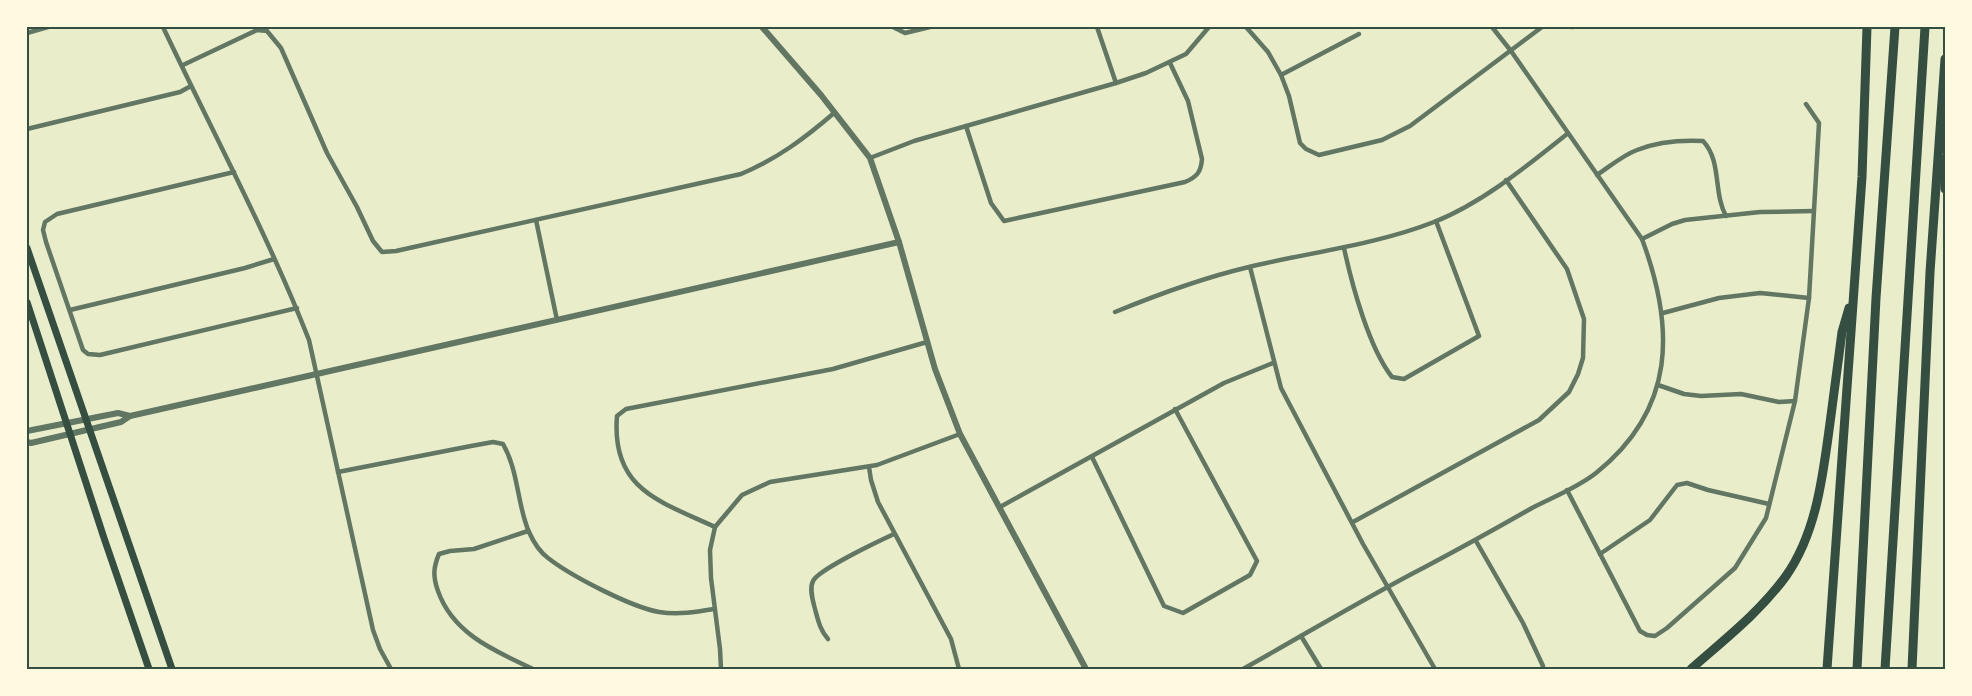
<svg xmlns="http://www.w3.org/2000/svg" width="1972" height="696" font-family="'Sofia Sans Condensed',sans-serif">
<style>
.lines{fill:none;stroke-linecap:round;stroke-linejoin:round}
.minor{stroke:#617663;stroke-width:4.5}
.tertiary{stroke:#617663;stroke-width:6}
.secondary{stroke:#344e41;stroke-width:7}
.motorway{stroke:#344e41;stroke-width:9}
.neatline{fill:none;stroke:#344e41;stroke-width:2}
</style>
<rect width="100%" height="100%" fill="#e9edc9"/>
<g class="lines">
<!-- minor -->
<g class="minor">
<path d="M163,27C212,131 267,233 309,340L373,630L380,649L391,669"/>
<path d="M893,27L905,33L930,27"/>
<path d="M1097,27L1116,83"/>
<path d="M1246,27L1268,52L1281,75L1289,96L1300,143L1306,149L1319,155L1382,140L1410,126L1542,27"/>
<path d="M1572,27H1573"/>
<path d="M27,33L48,27"/>
<path d="M183,65L257,30L267,31L281,48L327,153L357,207L373,241L382,252L396,251L741,174C777,159 805,138 834,113"/>
<path d="M1281,75L1359,34"/>
<path d="M966,126L991,203L1004,221L1185,182C1197,177 1201,172 1202,159L1188,101L1170,63"/>
<path d="M27,129L180,92L191,86"/>
<path d="M870,158L914,141L1116,83L1146,73L1186,54L1209,27"/>
<path d="M234,172L57,214L45,222L43,230L46,242L83,350L88,354L100,355L297,308"/>
<path d="M1597,175C1609,167 1623,155 1637,150C1657,142 1682,140 1703,141C1722,161 1713,193 1726,216"/>
<path d="M536,220L557,320"/>
<path d="M1642,239L1672,224L1685,220L1760,212L1814,211"/>
<path d="M1344,248C1352,285 1369,348 1392,377L1404,379L1479,336L1436,221"/>
<path d="M1250,267L1281,388L1363,544L1435,669"/>
<path d="M70,310L245,268L274,259"/>
<path d="M1115,312C1159,294 1202,278 1249,267C1311,252 1375,245 1434,222C1482,203 1527,166 1567,134"/>
<path d="M1663,313L1719,298L1760,293L1809,298"/>
<path d="M1658,385L1684,394L1701,396L1741,394L1779,402L1795,401"/>
<path d="M1092,457L1164,606L1183,613L1250,575L1257,561L1175,409"/>
<path d="M869,467L871,480L878,502L951,639L959,669"/>
<path d="M338,472L471,446L493,442L503,444C519,472 517,505 529,532C533,541 540,552 548,558C571,576 631,607 659,612C678,615 696,612 714,609"/>
<path d="M1567,490L1640,631L1647,635L1655,636L1667,628L1735,568L1766,518L1795,401L1809,298L1819,123L1806,104"/>
<path d="M1000,507L1224,383L1273,363"/>
<path d="M1353,522L1539,420L1569,392L1578,374L1583,358L1584,319L1567,269L1506,180"/>
<path d="M715,527C659,501 611,489 617,416L626,409L833,369L927,342"/>
<path d="M528,531L474,549L450,551L439,554C433,568 433,577 438,591C453,634 495,651 533,669"/>
<path d="M1476,541L1523,623L1543,666L1542,669"/>
<path d="M1600,554L1650,520L1677,485L1687,483L1708,490L1769,504"/>
<path d="M1301,636L1321,669"/>
<path d="M828,639C820,630 818,620 815,609C813,601 809,589 813,581C818,570 879,541 894,534"/>
<path d="M721,669L720,649L711,578L710,550L715,527L742,495L770,482L877,465L960,434"/>
<path d="M1243,669C1304,635 1363,599 1425,567C1461,548 1497,528 1532,508C1553,497 1577,488 1596,473C1676,409 1675,328 1642,239L1511,51L1492,27"/>
</g>
<!-- tertiary -->
<g class="tertiary">
<path d="M762,27L821,95L870,158L899,242L935,369L960,434L1086,669"/>
<path d="M27,431L118,413L130,416"/>
<path d="M27,442L31,443L121,422L130,416C386,358 643,301 899,242"/>
</g>
<!-- secondary -->
<g class="secondary">
<path d="M27,248L172,669"/>
<path d="M27,302L104,538L149,669"/>
</g>
<!-- motorway -->
<g class="motorway">
<path d="M1944,159L1945,189"/>
<path d="M1691,669C1725,639 1760,612 1786,576C1817,532 1823,474 1830,423C1834,392 1838,362 1842,332L1849,308"/>
<path d="M1827,669L1862,177L1867,27"/>
<path d="M1857,669L1876,298L1895,27"/>
<path d="M1885,669L1925,27"/>
<path d="M1912,669L1930,272L1945,59"/>
</g>
</g>
<!-- border -->
<rect width="1972" height="696" fill="none" stroke="#fefae0" stroke-width="57"/>
<rect x="28" y="28" width="1916" height="640" class="neatline"/>
</svg>
